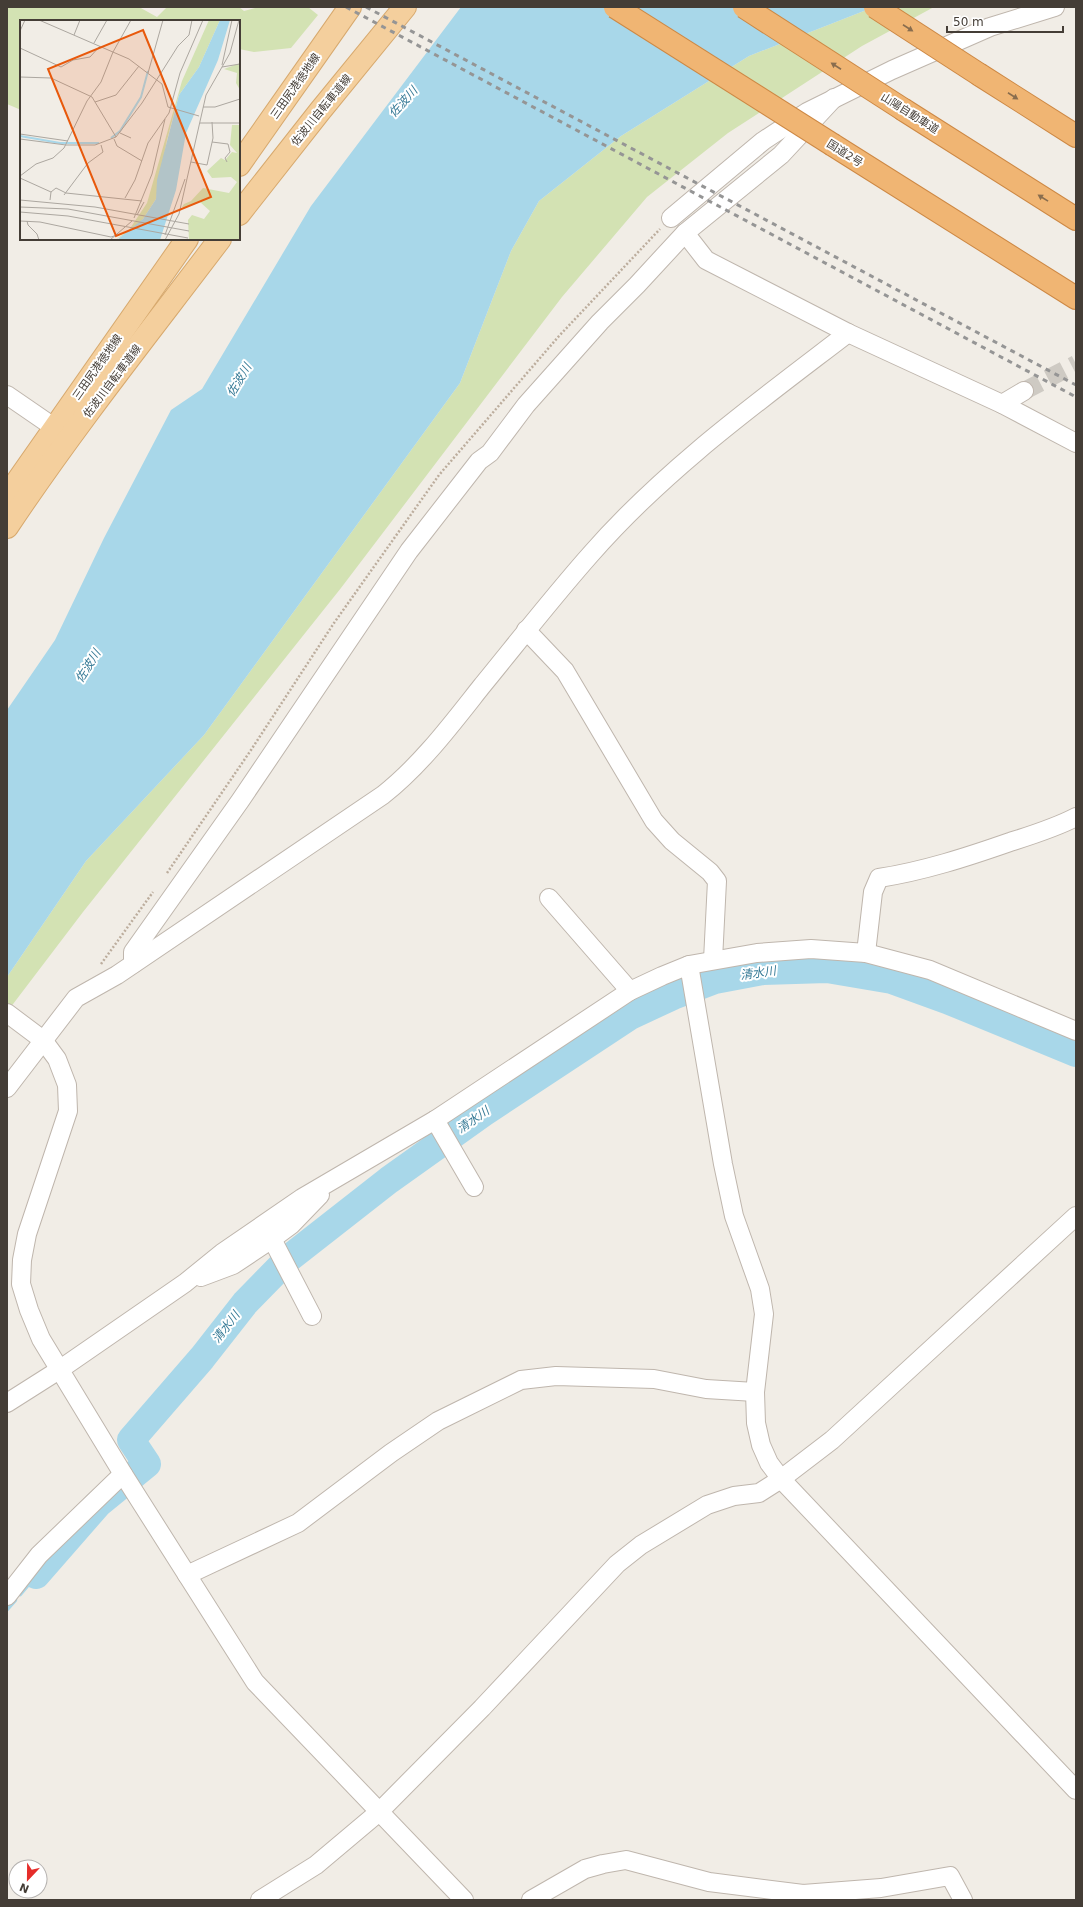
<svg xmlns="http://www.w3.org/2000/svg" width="1083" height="1907" font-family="'DejaVu Sans','Noto Sans JP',sans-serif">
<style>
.green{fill:#d3e2b3}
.water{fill:#a8d7e9}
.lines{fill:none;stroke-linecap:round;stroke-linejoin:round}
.stream{stroke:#a8d7e9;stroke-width:4.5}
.river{stroke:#a8d7e9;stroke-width:28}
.minor-tunnel{stroke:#cecac3;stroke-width:18;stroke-dasharray:18 9;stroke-linecap:butt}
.minor-casing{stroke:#bfb6ad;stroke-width:20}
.major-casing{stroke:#d7a96e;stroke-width:24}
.highway-casing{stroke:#cd8844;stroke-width:24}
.path{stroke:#bcad9d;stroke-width:2.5;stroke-dasharray:2 2;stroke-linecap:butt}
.minor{stroke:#fff;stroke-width:18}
.major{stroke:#f4cf9d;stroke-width:22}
.highway{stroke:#f0b573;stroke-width:22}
.rail{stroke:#959595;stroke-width:3;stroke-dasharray:5 5;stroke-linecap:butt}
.highway-bridge-casing{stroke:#cd8844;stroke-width:24;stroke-linecap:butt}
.highway-bridge{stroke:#f0b573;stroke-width:22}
.oneway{fill:#896d4e}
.labels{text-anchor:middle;stroke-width:4;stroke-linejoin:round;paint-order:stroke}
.street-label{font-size:11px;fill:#443d36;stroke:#fff}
.water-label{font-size:12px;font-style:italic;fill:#367a96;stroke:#fff}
.inset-river{fill:none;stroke:#a8d7e9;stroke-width:2}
.inset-road{fill:none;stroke:#aca7a0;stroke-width:1}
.view{fill:#e8590c;fill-opacity:0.15;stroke:#e8590c;stroke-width:2}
.inset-edge{fill:none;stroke:#443d36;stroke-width:2}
</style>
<rect width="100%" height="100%" fill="#f1ede6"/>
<!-- green -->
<g class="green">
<path d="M7,7H139L157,17L167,7H239L244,11L259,7H308L318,15L291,48L254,52L239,49V21H21V110L7,104Z"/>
<path d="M874,7H934L862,46L728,133L647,197L562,297L341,588L83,912L7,1012V977L86,861L204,735L460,383L511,251L539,201L621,136L749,56Z"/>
</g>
<!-- water -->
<path class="water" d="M461,7H874L749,56L621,136L539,201L511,251L460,383L204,735L86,861L7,977V710L55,640L104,538L171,410L202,389L311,206Z"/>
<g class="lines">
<!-- stream -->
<g class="stream">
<path d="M20,1594L36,1575"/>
<path d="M7,1609L15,1600"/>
</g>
<!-- river -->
<path class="river" d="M36,1575L98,1504L147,1464L131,1440L202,1358L245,1303L288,1259L389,1180L483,1113L630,1016L673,996L715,980L763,971L827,969L892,980L947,1000L1076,1053"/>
<!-- minor-tunnel -->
<path class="minor-tunnel" d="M1024,391L1076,364"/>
<!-- minor casing -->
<g class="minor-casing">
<g id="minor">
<path d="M671,218L763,141L807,112L892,70L990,27L1055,7"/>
<path d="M685,233L706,260L848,333L1002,404L1076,443"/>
<path d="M7,395L55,428"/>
<path d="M1002,404L1024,391"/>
<path d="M526,630L565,671L654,821L672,841L710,872L717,881L713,960"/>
<path d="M549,898L630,991"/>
<path d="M866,953L873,892L879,878C924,871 967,857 1010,842C1032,835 1055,828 1076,817"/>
<path d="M133,964V952L240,801L409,551L479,461L490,453L526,405L600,322L637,285L685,233L781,155L834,98"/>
<path d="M689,965L723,1164L734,1216L760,1289L764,1314L755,1392L756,1423L761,1445L769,1463L781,1479L1076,1790"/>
<path d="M7,1013L43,1040L57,1059L67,1085L68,1111L27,1234L22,1260L21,1284L29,1310L41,1339L123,1474L255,1682L464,1900"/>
<path d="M7,1088L76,998L117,975L383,795C421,765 451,725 481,687C517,643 552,598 590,555C665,469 758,402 848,333"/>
<path d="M435,1120L474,1187"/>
<path d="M272,1239L312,1316"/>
<path d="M201,1277L233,1265L272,1239L291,1225L320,1195"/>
<path d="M7,1403L59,1370L185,1283L222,1253L302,1198L435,1120L630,991L662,976L689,965L757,953L811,949L866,953L930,970L1076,1031"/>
<path d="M187,1575L298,1523L391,1453L438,1421L521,1380L556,1376L654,1379L706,1389L755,1392"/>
<path d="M7,1596L39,1555L123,1474"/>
<path d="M260,1900L316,1865L379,1812L482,1708L617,1564L641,1545L707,1505L734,1496L759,1493L781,1479L832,1440L1076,1216"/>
<path d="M531,1900L585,1869L603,1864L626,1860L709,1882L803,1894L881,1888L950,1876L963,1900"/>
</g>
</g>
<!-- major casing -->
<g class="major-casing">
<g id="major">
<path d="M239,165L350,7"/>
<path d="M239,214L320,111L405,7"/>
<path d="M7,496L187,239"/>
<path d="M7,527C73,428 148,334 220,239"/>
</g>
</g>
<!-- highway casing -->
<g class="highway-casing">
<g id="highway">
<path d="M980,75L1076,136"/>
<path d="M904,110L1076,219"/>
<path d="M833,145L1076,298"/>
</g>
</g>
<!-- path -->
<g class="path">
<path d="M167,873L251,750L334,623L439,475L559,336L660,229"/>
<path d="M101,964L153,892"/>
</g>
<!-- minor -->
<use href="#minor" class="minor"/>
<!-- major -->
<use href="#major" class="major"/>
<!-- highway -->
<use href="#highway" class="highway"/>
<!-- rail -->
<g class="rail">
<path d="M346,7L1076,397"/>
<path d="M366,7L1076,385"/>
</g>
<!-- highway-bridge casing -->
<g class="highway-bridge-casing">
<g id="highway-bridge">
<path d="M615,7L833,145"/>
<path d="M744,7L904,110"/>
<path d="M875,7L980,75"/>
</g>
</g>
<!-- highway-bridge -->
<use href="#highway-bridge" class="highway-bridge"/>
</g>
<!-- one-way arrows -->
<defs><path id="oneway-solid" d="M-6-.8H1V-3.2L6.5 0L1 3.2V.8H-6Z"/></defs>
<g class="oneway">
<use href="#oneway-solid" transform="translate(908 28) rotate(33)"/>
<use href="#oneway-solid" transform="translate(836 66) rotate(-147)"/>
<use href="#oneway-solid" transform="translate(1013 96) rotate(33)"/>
<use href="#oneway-solid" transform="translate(1043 198) rotate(-148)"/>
</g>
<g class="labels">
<!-- street labels -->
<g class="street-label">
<text transform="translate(295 86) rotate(-55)" y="4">三田尻港徳地線</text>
<text transform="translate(321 110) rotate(-51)" y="4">佐波川自転車道線</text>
<text transform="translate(910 113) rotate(32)" y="4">山陽自動車道</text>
<text transform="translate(845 153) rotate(32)" y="4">国道2号</text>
<text transform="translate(97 367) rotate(-55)" y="4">三田尻港徳地線</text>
<text transform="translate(112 381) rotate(-53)" y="4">佐波川自転車道線</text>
</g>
<!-- water labels -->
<g class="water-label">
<text transform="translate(403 102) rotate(-48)" y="4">佐波川</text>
<text transform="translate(239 380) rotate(-59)" y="4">佐波川</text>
<text transform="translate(88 666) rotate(-58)" y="4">佐波川</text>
<text transform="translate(758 973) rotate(-8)" y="4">清水川</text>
<text transform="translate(473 1120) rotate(-35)" y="4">清水川</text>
<text transform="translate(226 1327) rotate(-52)" y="4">清水川</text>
</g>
</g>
<!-- overview -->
<g transform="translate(20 20)">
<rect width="220" height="220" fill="#f1ede6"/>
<path d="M189,0H200L179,47L159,75L147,120L136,179L123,199L108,213L95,220L109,210L127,183L162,61ZM220,43V70L216,63L217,53L204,49ZM212,105H220V220H169L168,200L172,195L184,199L190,191L180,182L165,188L162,187L164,184L171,181L183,168L209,173L217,162L211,157L192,158L187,151L201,138L205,140L212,132L217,133L210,125Z" fill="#d3e2b3"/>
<path d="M200,0H210L198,40L166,113L156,170L140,220H97L123,199L136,179L137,160L159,75L179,47Z" fill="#a8d7e9"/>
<path class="inset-river" d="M0,116L40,123H79M91,118L100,111L121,77L128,51"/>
<path class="inset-road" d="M19,0L109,39L142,64L148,87L179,96M0,11L5,0M54,15L60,0M74,23L87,0M0,28L41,47L53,40L70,37L80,26M202,45L212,0M202,47L220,44M128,53L143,0M0,57L31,58L72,77L96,117M75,82L96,75L119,46M183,87H195L220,79M180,103H220M100,113L111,118M0,114L48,121M0,119L46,125H75L96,117L122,83L158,26L169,15L172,0M94,119L97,126L122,141M192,122L208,124L210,132L205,138L207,142M171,142L187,145L193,118L192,102M0,156L16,144L33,138L44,128L67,81L81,62L93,32L111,0M0,158L31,172M44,175L68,143L83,132L81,125M105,178L115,160L128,123L149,93L160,53L183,0M0,180L75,187L169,204M30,180L31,172L36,168L46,173L122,181M0,187L48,189L169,211M0,192L48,196L168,218M117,195L124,182M114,198L132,154L145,99M0,201L20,202L91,217L97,215M7,201L8,205L17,214L19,220M145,215L165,159M90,220L112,201M145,220L159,194L186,75L210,33L219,0"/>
<path class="view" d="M123,10L191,177L96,216L28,49Z"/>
<rect width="220" height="220" class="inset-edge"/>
</g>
<!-- border -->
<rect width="1083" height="1907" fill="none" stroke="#443d36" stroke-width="16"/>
<!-- north arrow -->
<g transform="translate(28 1879) rotate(202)"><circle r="19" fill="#ffffff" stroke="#b4b1af"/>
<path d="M0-3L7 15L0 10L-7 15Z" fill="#e52d2a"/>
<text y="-6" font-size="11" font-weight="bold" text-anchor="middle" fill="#443d36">N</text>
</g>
<!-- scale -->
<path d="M947 26v6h116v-6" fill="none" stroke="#443d36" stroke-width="2"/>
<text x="953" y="26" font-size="12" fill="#443d36" stroke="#ffffff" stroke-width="3" paint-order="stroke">50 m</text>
</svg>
